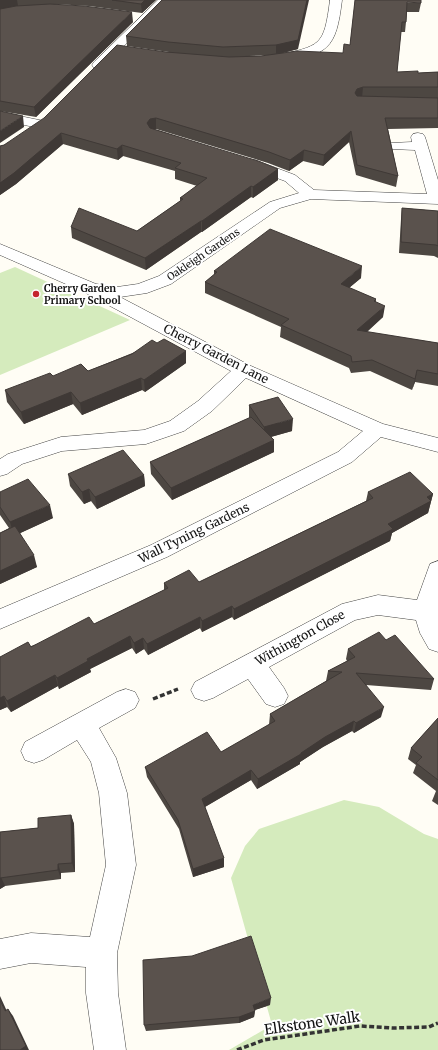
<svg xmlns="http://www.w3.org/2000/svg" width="438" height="1050" font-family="Merriweather,serif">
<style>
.green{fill:#d5ebbd}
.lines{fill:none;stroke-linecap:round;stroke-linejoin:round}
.street-casing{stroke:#444;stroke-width:1}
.path{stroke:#333;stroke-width:3.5;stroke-dasharray:5 2.5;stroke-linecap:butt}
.street{fill:#fff;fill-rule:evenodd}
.wall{fill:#4d4742;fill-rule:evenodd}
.shaded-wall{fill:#3f3936}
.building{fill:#5a524d;stroke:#3f3936}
.poi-dot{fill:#c4262e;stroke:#fff;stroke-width:1.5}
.labels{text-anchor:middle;stroke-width:4;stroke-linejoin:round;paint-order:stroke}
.far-street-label{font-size:10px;fill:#111;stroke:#fff}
.far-poi-label{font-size:10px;font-weight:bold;fill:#111;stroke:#fff;text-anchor:start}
.street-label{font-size:12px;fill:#111;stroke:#fff}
.near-street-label{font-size:14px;fill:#111;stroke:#fff}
</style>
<rect width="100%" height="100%" fill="#fffdf5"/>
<!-- green -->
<g class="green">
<path d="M15,267L130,320L0,375V273Z"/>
<path d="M344,800L379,807L424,834L438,839V1050H229L272,1025L231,878L245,846L259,829Z"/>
</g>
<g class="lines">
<!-- street casing -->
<g class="street-casing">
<g id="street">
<path d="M158,0H170L102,68H94L92,65L94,62Z"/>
<path d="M330,0H342C336,50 328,54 280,63L276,62L274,59L276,56C320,45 324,48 330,0Z"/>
<path d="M0,112L44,121L46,124L44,127L39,128L0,120Z"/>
<path d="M418,133L423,134L425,137L438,180V204L311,199L280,208L171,284L147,293L120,297L251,366L383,424L438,438V452L381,437L352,462L167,557L0,629V609L151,545L338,452L363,431L246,378L212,411L184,431L146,444L62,451L22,464L7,474L0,476V459L8,454L61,437L144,430L170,421L198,401L231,371L84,292L0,255V244L96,284L117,287L138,284L159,276L270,202L299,193L285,181L245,166L243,163L245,160L250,159L255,160L295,175L314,190L427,194L415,150L391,149L389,146L391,143L412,142L411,137L413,134Z"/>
<path d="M438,561V652L429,649L420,633L416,620L378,615L355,620L269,667L284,688L288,696L284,704L275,707L266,704L248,679L213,698L204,701L195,698L191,690L195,682L342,604L378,595L417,600L430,564Z"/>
<path d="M126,689L135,692L139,700L135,708L99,728L116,758L127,793L136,865L117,953L118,993L126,1050H94L86,993V967L31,963L0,969V939L31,933L90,937L106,865L99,793L91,762L77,740L43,760L34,763L25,760L21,751L25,742L117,692Z"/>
</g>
</g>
<!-- path -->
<g class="path">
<path d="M153,699L178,689"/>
<path d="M237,1050L264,1040L360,1026L393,1028L429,1027L438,1023"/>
</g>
<!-- street -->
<use href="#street" class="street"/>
</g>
<!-- wall -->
<g class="wall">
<path d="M0,0H156L142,13L89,6L55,4L133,22L36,117L0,111Z"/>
<path d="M162,0L298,49L282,53H343L350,45L355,0L421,3L419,12H407L405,32H401L397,72L418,73L438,72V98H410H438V128L388,129L398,176L396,187L356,175L349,142L323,166L303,161L289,171L268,163L156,129H154L278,169V180L253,198L251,197L202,232H201L146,270L72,238L71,227L137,231L180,201V198L197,186L175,179V171L123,156L118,160L63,144L16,184L0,195V146L4,145L166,52H169L127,46L126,36ZM272,55L261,56H225H249Z"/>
<path d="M402,208L438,211V258L434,256L399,253L401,219Z"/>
<path d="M214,271L361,278L349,288L376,299V302L383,317L367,332L438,343V386L415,382L412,390L370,371L351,373L349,368L280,337L281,327L205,293V282L214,275Z"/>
<path d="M157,343L186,351V363L145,392L142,390L82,415L73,404L24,424L7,402L5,390L88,371Z"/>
<path d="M249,405L292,431L271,437L274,452L172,500L151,474L150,462L249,418Z"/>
<path d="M68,474L144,475L145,486L97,509L91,501L84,504L70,486Z"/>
<path d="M0,492L53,518L20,533L37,567L0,584V533L9,528L0,515Z"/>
<path d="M368,492L433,494L428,513L392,533L390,541L234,620L232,617L202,632L200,628L148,655L144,649L136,654L132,648L90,669L91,672L59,689L58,686L11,712L7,707L0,710V657L94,624L164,590V583L199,582L366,501Z"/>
<path d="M386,640L434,679L431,690L366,685L381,717L354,733L352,731L323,747L300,762V764L257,789L251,780L205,807L224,867L193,877L179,829L147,777L145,767L221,752L269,725L270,714L326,681L328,671L347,661L346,659L348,649Z"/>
<path d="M438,718V805L432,801L436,791L413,773L416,765L408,759L411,748Z"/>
<path d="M71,815L74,824L75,872L61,873V879L5,886L0,889V832L38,828Z"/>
<path d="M270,1005L255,1010L254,1017L239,1023L146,1031L144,1025Z"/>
</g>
<!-- shaded-wall -->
<g class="shaded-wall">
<path d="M0,0H17L18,6L0,9Z"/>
<path d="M145,0H156L142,13L141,4Z"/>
<path d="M307,0H309L298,49L276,55V45Z"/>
<path d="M132,12L133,22L36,117L34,107Z"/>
<path d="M363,87L362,98L356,99L355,93L357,89Z"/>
<path d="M23,116L24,127L0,143V131Z"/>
<path d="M156,118V129L151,130L147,123L150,119Z"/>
<path d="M351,131L349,142L323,166L324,155Z"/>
<path d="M61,133L63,144L16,184L0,195V183Z"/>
<path d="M122,145L123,156L118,160L117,149Z"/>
<path d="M304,150L303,161L289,171L290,160Z"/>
<path d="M278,169V180L253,198V187Z"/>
<path d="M251,186V197L202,232V221Z"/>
<path d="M201,221V232L146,270L145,258Z"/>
<path d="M362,266L361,278L339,296L341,284Z"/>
<path d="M385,306L383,317L355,342L357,330Z"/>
<path d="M186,351V363L145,392L144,380Z"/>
<path d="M417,370L415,382L412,390L415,379Z"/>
<path d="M141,378L142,390L82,415L80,403Z"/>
<path d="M71,392L73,404L24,424L21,412Z"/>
<path d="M293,419L292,431L263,439L264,427Z"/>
<path d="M274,440V452L172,500L171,488Z"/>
<path d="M144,475L145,486L97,509L95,497Z"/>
<path d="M89,489L91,501L84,504L82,492Z"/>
<path d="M433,494L428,513L392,533L390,541L234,620V609L388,524L427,497Z"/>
<path d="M50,505L53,518L14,536L10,522Z"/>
<path d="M34,555L37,567L0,584V571Z"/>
<path d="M232,606V617L202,632V621Z"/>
<path d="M200,617V628L148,655L147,644Z"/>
<path d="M130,636L132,648L90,669L91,672L59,689L57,678L87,659Z"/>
<path d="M143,638L144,649L136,654L134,643Z"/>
<path d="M55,675L58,686L11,712L7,701Z"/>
<path d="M4,696L7,707L0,710V698Z"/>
<path d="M384,707L381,717L354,733L356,723Z"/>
<path d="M354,721L352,731L323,747L300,762V764L257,789L258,779L325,737Z"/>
<path d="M251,770V780L203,808L202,799Z"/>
<path d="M71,815L74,824L75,872L72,863Z"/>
<path d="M224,858V867L193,877V869Z"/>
<path d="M58,864L61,873V879L58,870Z"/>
<path d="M1,877L5,886L0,889V878Z"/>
<path d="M0,996L10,1018L5,1011L0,1000Z"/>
<path d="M271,998L270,1005L252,1011L253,1005Z"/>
<path d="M8,1009L13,1016L29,1050H20Z"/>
<path d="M255,1011L254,1017L239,1023V1017Z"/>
</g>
<!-- building -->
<g class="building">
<path d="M112,0H145L141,4Z"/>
<path d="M162,0H307L298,40L276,45L223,47L168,42L126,36Z"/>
<path d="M355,0H421V3L407,2L406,22H402L397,72L418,71V73L438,72V87H363L357,89L355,93L357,96L438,98V118H385L398,176L357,165L351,131L324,155L304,150L290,160L269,152L156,118L150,119L147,123L150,128L258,161L278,169L253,187L251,186L202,221H201L145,258L71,227L79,208L137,231L183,199L180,198L207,178L175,168L181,163L122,145L117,149L61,133L14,173L0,183V146L4,145L44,118L117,45L166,52L229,57L261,56L297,51L343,53L344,44L350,45Z"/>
<path d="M50,4L84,6L132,12L34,107L0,101V9L16,6Z"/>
<path d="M0,111L23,116L0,131Z"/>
<path d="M402,208L438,211V246L436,245L401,242Z"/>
<path d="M270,229L362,266L341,284L376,299L374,301L385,306L357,330L438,343V374L417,370L415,379L372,360L352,362L351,356L281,325L289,319L205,282L217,272L214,271Z"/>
<path d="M164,339L186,351L144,380L141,378L80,403L71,392L21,412L5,390L50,373L53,376L81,364L88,371L132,354L152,340L157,343Z"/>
<path d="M278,397L293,419L264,427L249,405Z"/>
<path d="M251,417L274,440L171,488L150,462Z"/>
<path d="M123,450L144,475L95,497L89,489L82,492L68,474Z"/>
<path d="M410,472L433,494L427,497L431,501L388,524L393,529L234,609L232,606L202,621L200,617L147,644L143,638L134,643L130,636L87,659L88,661L57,678L55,675L7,701L4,696L0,698V657L28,642L31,647L89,617L94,624L168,588L164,583L189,570L199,582L373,498L368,492Z"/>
<path d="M28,479L50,505L10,522L0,507V492Z"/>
<path d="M15,526L34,555L0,571V533Z"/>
<path d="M379,632L386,640L395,635L434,679L356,673L384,707L356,723L354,721L325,737L301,753V754L258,779L251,770L202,799L224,858L193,869L178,820L145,767L207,732L221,752L275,721L270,714L342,672L328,671L355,657L348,649Z"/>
<path d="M438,718V780L416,763L422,757L411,748Z"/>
<path d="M71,815L72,863L58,864V870L0,878V832L38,828V818Z"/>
<path d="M251,936L271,998L253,1005L255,1011L239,1017L144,1025L143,960L192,956Z"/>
<path d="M0,1000L5,1011L8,1009L26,1046L20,1050H0Z"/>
</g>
<!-- markers -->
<circle class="poi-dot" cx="36" cy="294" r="4"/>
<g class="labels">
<!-- far-street labels -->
<g class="far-street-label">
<text transform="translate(203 254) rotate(-34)" y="4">Oakleigh Gardens</text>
</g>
<!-- far-poi labels -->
<g class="far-poi-label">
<text x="44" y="292">Cherry Garden<tspan x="44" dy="12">Primary School</tspan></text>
</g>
<!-- street labels -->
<g class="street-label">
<text transform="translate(216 354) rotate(27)" y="4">Cherry Garden Lane</text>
<text transform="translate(194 533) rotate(-26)" y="4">Wall Tyning Gardens</text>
<text transform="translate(300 638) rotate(-29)" y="4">Withington Close</text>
</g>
<!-- near-street labels -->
<g class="near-street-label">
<text transform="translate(312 1023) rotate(-8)" y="5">Elkstone Walk</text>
</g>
</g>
</svg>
